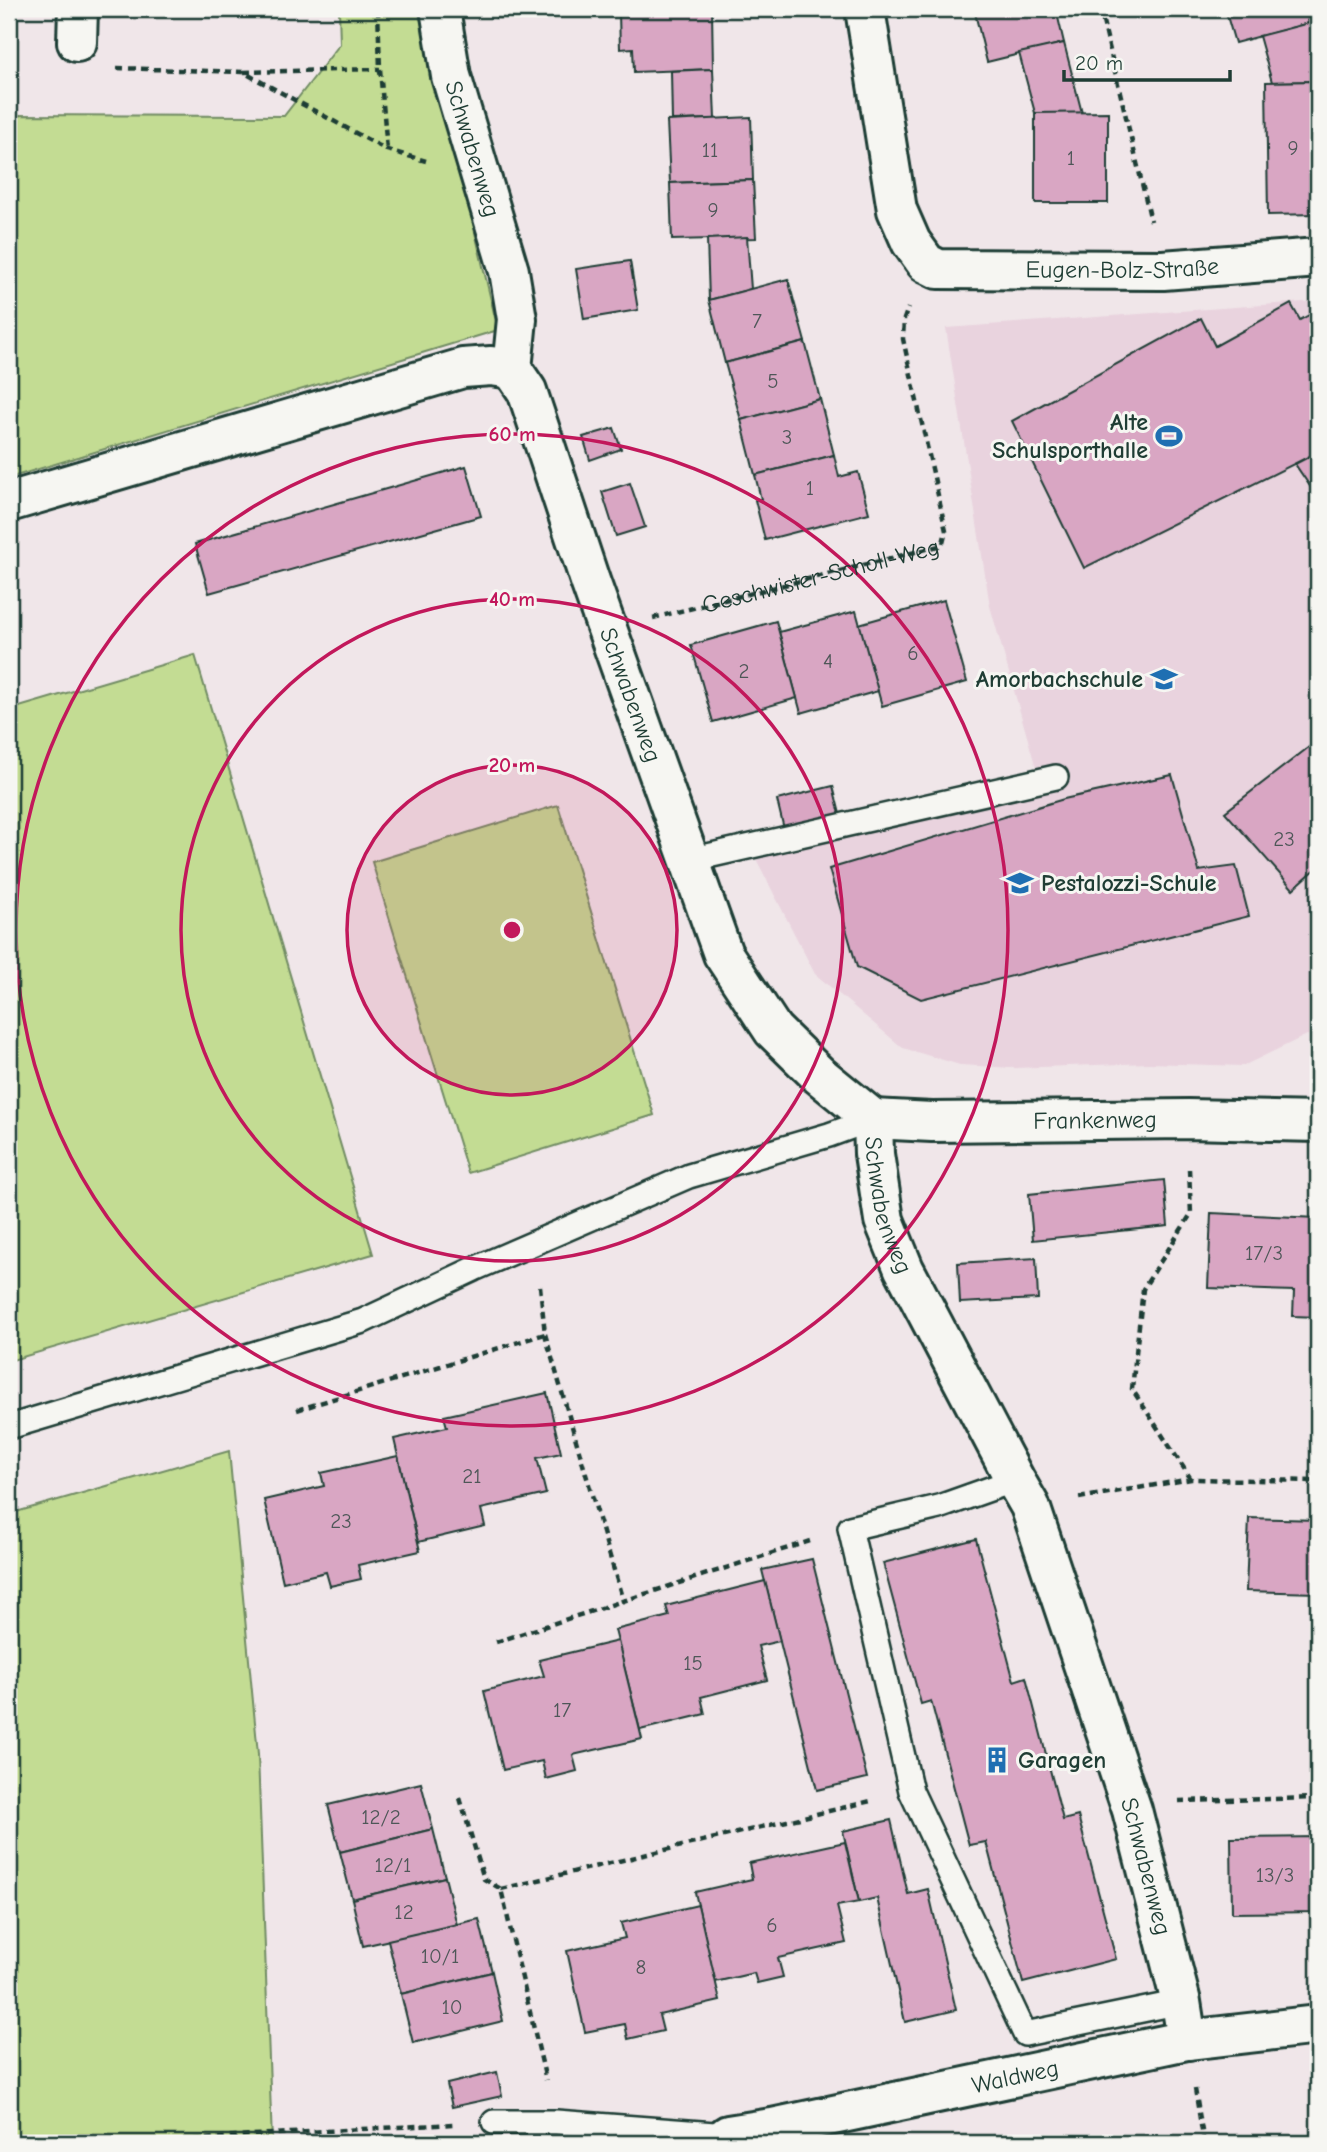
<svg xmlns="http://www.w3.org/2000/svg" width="1327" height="2152" font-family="'Comic Neue',sans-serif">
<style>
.built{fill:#e9d3de}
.green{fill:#c3dc93;stroke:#718c64;stroke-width:2}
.building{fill:#d9a6c3;stroke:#1f3d34;stroke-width:2}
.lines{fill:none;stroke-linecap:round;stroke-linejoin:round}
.service-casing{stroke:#1f3d34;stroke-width:28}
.minor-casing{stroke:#1f3d34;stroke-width:44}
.path{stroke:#1f3d34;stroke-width:4.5;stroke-dasharray:7 5;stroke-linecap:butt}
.service{stroke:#f6f6f2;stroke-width:23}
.minor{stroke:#f6f6f2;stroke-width:38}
.ring{fill:none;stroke:#c2185b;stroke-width:3.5}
.labels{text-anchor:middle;stroke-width:6;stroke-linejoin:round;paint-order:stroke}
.number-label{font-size:21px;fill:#4e5758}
.street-label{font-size:24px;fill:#1f3d34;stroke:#f6f6f2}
.poi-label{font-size:24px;font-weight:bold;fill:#1f3d34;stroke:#f6f6f2;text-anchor:end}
.centre{fill:#c2185b;stroke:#f6f6f2;stroke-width:3.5}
.ring-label{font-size:21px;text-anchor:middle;font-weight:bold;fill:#c2185b;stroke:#f6f6f2;stroke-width:6;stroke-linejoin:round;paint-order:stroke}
</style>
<rect width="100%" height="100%" fill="#f0e6e9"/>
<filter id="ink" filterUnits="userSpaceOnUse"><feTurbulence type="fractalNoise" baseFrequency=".0143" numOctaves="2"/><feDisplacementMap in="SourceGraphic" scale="14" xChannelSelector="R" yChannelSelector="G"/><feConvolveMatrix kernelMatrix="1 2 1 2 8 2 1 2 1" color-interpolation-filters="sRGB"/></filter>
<g filter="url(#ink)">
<!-- built -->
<path class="built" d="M1318,301V1036L1307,1035L1243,1066L1149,1063L1014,1068L960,1065L903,1048L815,974L753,853L1038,775L990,606L946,328Z"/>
<!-- green -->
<g class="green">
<path d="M339,9H418L462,177L498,330L9,478V115L284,116L340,44Z"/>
<path d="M195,655L373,1254L9,1361V710Z"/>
<path d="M558,805L654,1115L468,1173L372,862Z"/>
<path d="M229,1451L258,1754L272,2143H9V1514Z"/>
</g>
<!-- building -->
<g class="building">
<path d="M495,9H571V14L496,18Z"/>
<path d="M632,9H712V10L632,12Z"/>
<path d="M974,9H1056L1064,43L987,62Z"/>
<path d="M1225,9H1305L1309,23L1235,43Z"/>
<path d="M712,10L713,69L634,72L633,48L620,49L619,13Z"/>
<path d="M1309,23L1318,61V81L1272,82L1259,36Z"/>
<path d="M1064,43L1082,113H1035L1019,53Z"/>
<path d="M713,69L715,119L672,120L671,71Z"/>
<path d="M1318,81V214L1268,215L1266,82Z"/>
<path d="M1108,112V203H1035V113Z"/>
<path d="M751,117L753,180L670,183L667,121Z"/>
<path d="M753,180L756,238L672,240L670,183Z"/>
<path d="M747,237L751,289L709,300L707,239Z"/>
<path d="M630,261L638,310L584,319L576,269Z"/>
<path d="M788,279L805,342L725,363L709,300Z"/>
<path d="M1291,304L1300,320L1318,310V452L1084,568L1012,421L1201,318L1215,346Z"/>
<path d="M805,342L820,399L741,420L725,363Z"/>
<path d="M820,399L834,455L755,475L741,420Z"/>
<path d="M614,428L621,449L590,460L583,437Z"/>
<path d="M1318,452V498L1295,464Z"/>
<path d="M834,455L839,477L858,472L869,513L765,540L755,500L761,499L755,475Z"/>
<path d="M466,466L481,516L209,593L195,544Z"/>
<path d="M630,483L645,527L616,536L602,492Z"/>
<path d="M944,600L967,682L882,706L859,624Z"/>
<path d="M856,611L878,691L801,713L779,632Z"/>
<path d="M776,621L797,698L713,722L691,645Z"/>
<path d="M1318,740V867L1293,889L1225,812Z"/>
<path d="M1172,775L1199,871L1236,866L1249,916L921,999L857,967L829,869L1064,799Z"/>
<path d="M833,786L840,814L784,829L777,800Z"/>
<path d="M1164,1180L1168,1226L1033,1240L1029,1194Z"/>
<path d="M1211,1213L1318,1218V1317L1293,1316L1294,1291L1208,1288Z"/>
<path d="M1036,1258L1038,1299L960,1303L958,1263Z"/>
<path d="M547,1393L561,1453L537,1458L546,1494L481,1509L485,1526L418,1542L394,1439L447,1427L444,1416Z"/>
<path d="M398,1456L420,1551L358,1565L361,1579L330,1586L326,1572L283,1582L264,1500L324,1486L321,1473Z"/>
<path d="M1249,1518L1318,1520V1593L1246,1591Z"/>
<path d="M976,1539L1014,1681L1026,1677L1063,1820L1078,1816L1116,1959L1023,1983L986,1842L969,1845L931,1701L921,1704L883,1563Z"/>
<path d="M812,1559L867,1778L817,1790L762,1570Z"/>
<path d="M765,1581L780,1641L758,1646L767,1680L701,1697L705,1714L640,1730L615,1630L669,1616L666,1606Z"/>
<path d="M618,1641L642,1739L573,1755L577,1771L546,1779L542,1761L503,1770L484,1691L544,1676L539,1660Z"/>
<path d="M421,1783L433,1829L340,1852L328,1805Z"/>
<path d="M891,1820L908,1894L928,1889L956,2010L905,2022L877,1898L859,1902L843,1831Z"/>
<path d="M433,1829L445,1877L352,1899L340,1852Z"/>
<path d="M1318,1837V1912L1232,1913L1231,1838Z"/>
<path d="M845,1842L859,1902L837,1906L846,1943L778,1958L783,1977L757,1983L754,1973L715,1982L695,1892L752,1879L749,1863Z"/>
<path d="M445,1877L457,1925L363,1946L352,1899Z"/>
<path d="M698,1905L720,2001L659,2015L663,2031L628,2039L625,2024L585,2032L567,1951L625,1938L621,1923Z"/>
<path d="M479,1919L492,1972L401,1994L388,1940Z"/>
<path d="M492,1972L503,2021L413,2043L401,1994Z"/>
<path d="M497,2072L502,2096L452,2107L447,2084Z"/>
</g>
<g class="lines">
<!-- service casing -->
<g class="service-casing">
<g id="service">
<path d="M690,860L1056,777"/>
<path d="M9,1427L363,1321L474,1269L689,1176L829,1135L873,1119"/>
<path d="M1015,1480L939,1507L850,1528L911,1791L1025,2034L1181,2002"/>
<path d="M494,2122H556L728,2135"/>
</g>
</g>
<!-- minor casing -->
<g class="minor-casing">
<g id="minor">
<path id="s2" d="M440,9L451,76L509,271L517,319L512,369L527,391L590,581L723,954L773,1030L819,1075L873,1119L874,1154L884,1220L904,1269L1015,1480L1030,1506L1132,1810L1181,2002L1187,2040"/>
<path id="s3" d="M865,9L897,210L911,242L926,263L938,269L1163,270L1318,258"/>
<path d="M77,42L78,9"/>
<path d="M9,502L463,368L491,366L512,369"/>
<path id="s4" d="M873,1119L932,1122L1188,1119L1318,1122"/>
<path id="s5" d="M718,2143L728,2135L772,2128L1187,2040L1318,2025"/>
</g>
</g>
<!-- path -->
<g class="path">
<path d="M378,9L380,69L387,150"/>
<path d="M1100,9L1151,221"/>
<path d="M117,68L243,72L387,150L426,161"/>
<path d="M244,72L380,69"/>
<path id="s1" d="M653,618L939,546L943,543L946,531L903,339L904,319L908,308"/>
<path d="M1189,1169L1191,1214L1143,1289L1132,1389L1191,1479"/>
<path d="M540,1286L545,1334L623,1601L810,1541"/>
<path d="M297,1410L545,1334"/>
<path d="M1079,1498L1191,1479L1318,1481"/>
<path d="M496,1642L623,1601"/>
<path d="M460,1798L484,1879L501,1889L546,2080"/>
<path d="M1179,1801L1318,1798"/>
<path d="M501,1889L871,1801"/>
<path d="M1195,2089L1204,2143"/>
<path d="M158,2143L236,2136L454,2124"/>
<path d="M233,2143L236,2136"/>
</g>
<!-- service -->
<use href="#service" class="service"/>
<!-- minor -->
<use href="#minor" class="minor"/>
</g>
</g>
<!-- distance rings -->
<circle cx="512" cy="930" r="165" fill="#c2185b" fill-opacity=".12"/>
<g class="ring">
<circle cx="512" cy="930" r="165"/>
<circle cx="512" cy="930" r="331"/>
<circle cx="512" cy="930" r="496"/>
</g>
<!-- icons -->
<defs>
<g id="stadium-bare" transform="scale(2.1)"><path d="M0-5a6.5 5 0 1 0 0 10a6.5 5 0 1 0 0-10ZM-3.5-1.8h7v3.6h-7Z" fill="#1f6fb2" stroke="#f6f6f2" stroke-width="2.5" paint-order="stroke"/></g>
<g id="school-bare" transform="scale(2.1)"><path d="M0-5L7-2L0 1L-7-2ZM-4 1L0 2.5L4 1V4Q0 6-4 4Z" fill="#1f6fb2" stroke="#f6f6f2" stroke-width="2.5" paint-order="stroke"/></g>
<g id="building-bare" transform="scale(2.1)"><path d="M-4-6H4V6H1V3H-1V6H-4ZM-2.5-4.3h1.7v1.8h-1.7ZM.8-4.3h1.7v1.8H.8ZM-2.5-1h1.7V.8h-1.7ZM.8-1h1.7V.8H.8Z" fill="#1f6fb2" stroke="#f6f6f2" stroke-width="2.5" paint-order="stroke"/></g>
</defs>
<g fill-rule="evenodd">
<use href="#stadium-bare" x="1169" y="436"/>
<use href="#school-bare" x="1164" y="679"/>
<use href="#school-bare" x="1020" y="883"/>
<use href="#building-bare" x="997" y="1760"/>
</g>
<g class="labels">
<!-- number labels -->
<g class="number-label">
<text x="1293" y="155">9</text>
<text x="710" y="157">11</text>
<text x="1071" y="165">1</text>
<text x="713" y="217">9</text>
<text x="757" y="328">7</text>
<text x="773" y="388">5</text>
<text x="787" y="444">3</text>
<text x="810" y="495">1</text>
<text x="913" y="660">6</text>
<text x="828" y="668">4</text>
<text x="744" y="678">2</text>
<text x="1284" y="846">23</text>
<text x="1264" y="1260">17/3</text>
<text x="472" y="1483">21</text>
<text x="341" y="1528">23</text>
<text x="693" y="1670">15</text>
<text x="562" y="1717">17</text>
<text x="381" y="1824">12/2</text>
<text x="393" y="1872">12/1</text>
<text x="1275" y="1882">13/3</text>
<text x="404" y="1919">12</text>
<text x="772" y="1932">6</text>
<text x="440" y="1963">10/1</text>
<text x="641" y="1974">8</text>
<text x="452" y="2014">10</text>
</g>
<!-- street labels -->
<g class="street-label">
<text dy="8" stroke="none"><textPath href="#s2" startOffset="144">Schwabenweg</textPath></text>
<text dy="8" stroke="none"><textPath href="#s3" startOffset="462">Eugen-Bolz-Straße</textPath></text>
<text dy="8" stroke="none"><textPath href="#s1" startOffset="173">Geschwister-Scholl-Weg</textPath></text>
<text dy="8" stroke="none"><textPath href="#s2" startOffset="718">Schwabenweg</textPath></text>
<text dy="8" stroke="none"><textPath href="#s4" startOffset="222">Frankenweg</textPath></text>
<text dy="8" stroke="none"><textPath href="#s2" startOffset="1306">Schwabenweg</textPath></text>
<text dy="8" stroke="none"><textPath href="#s2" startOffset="2020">Schwabenweg</textPath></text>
<text dy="8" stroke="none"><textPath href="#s5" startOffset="306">Waldweg</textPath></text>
</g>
<!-- poi labels -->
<g class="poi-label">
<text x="1148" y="430">Alte<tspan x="1148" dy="28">Schulsporthalle</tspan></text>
<text x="1143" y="687">Amorbachschule</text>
<text x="1041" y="891" text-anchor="start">Pestalozzi-Schule</text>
<text x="1018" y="1768" text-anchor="start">Garagen</text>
</g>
</g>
<circle cx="512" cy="930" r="10" class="centre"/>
<g class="ring-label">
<text x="512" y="441">60 m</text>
<text x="512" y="606">40 m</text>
<text x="512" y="772">20 m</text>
</g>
<!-- margin -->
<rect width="1327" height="2152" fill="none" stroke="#f6f6f2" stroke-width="35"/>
<rect x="18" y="18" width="1292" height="2117" fill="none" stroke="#1f3d34" stroke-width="2.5" filter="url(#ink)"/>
<!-- scale -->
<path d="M1064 70v10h166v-10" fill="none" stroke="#1f3d34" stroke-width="3.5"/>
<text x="1075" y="70" font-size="21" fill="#1f3d34" stroke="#f6f6f2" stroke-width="5" paint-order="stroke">20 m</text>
</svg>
